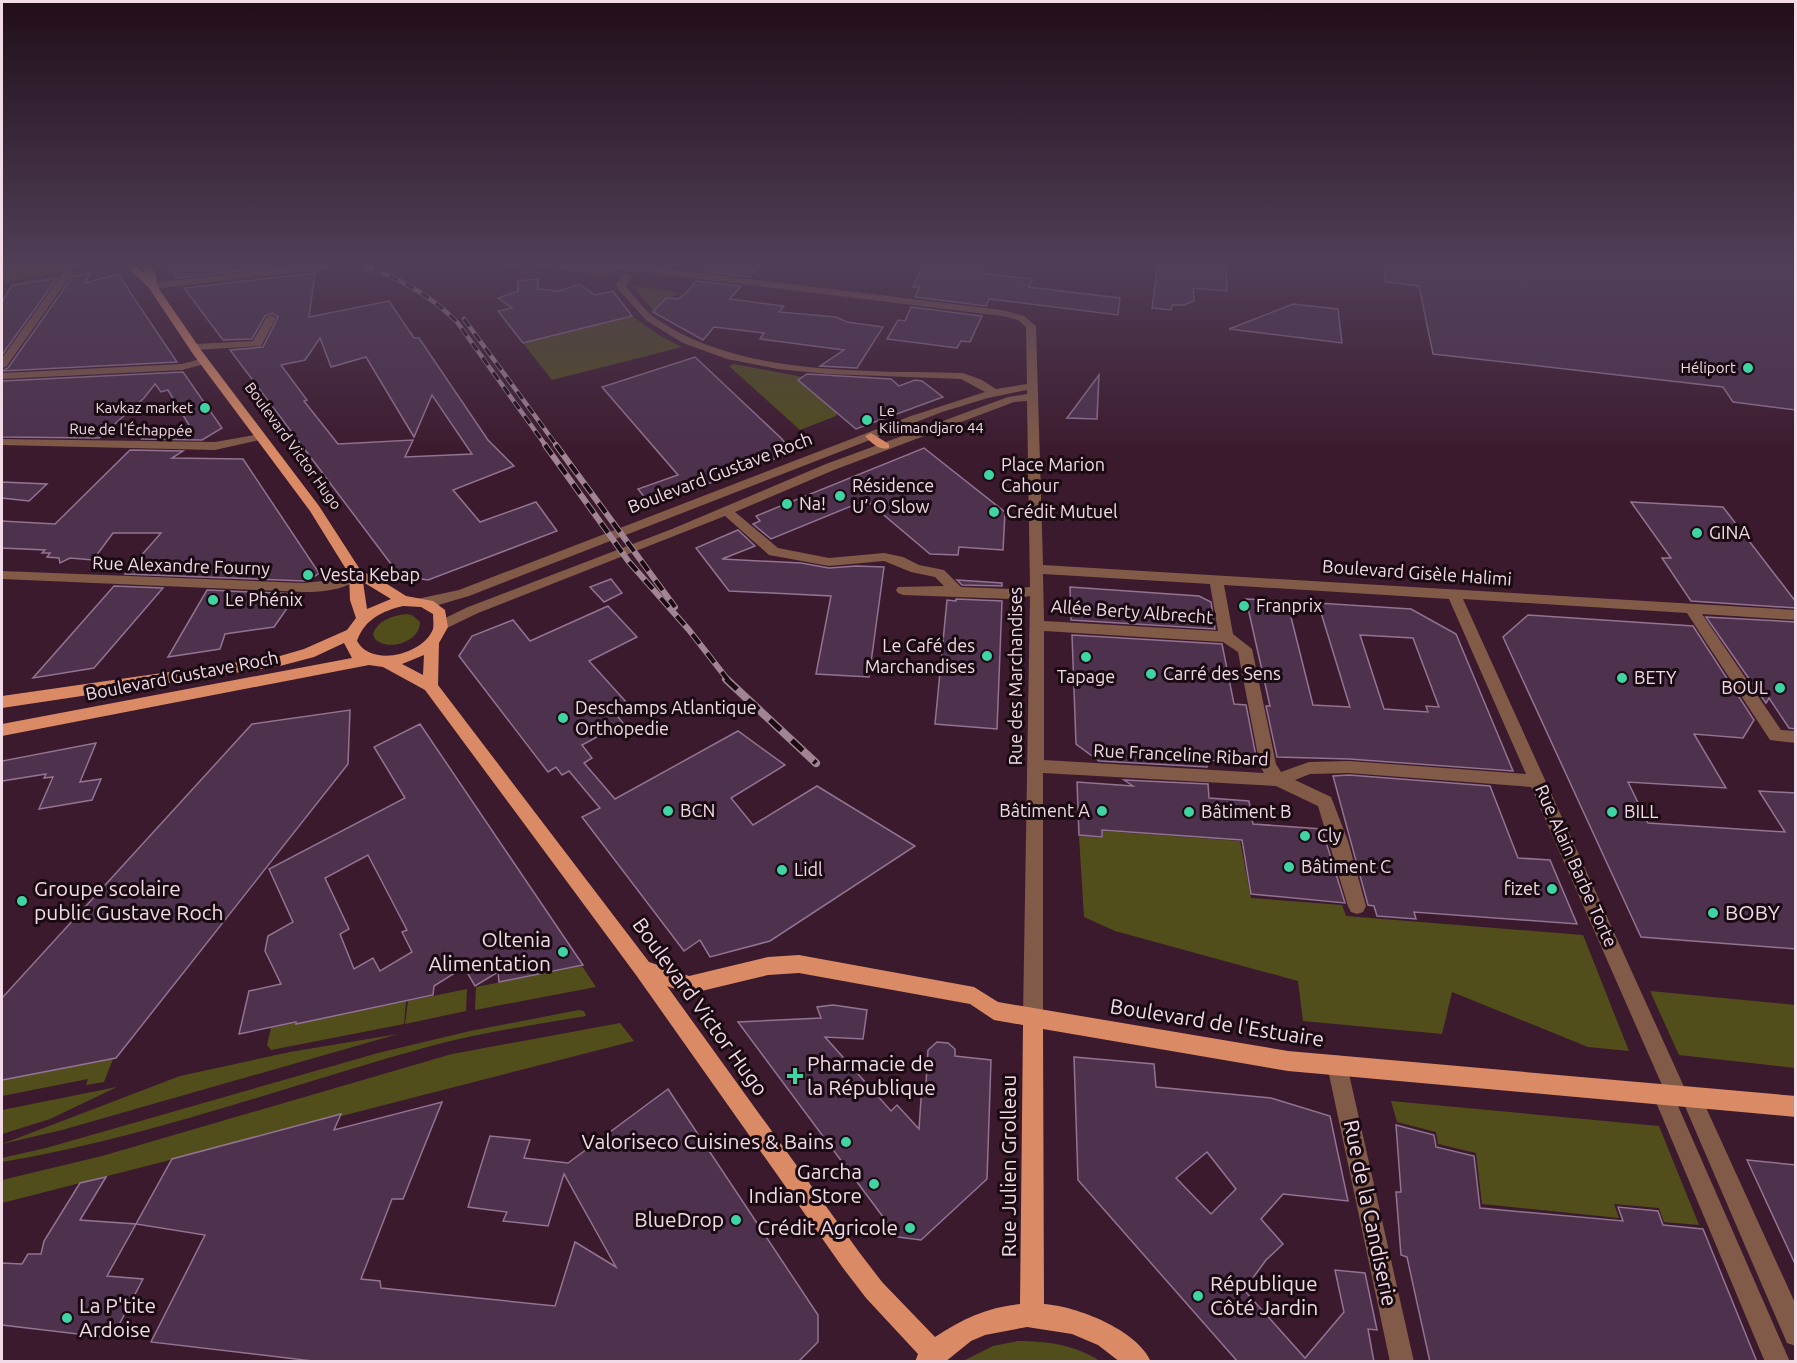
<svg xmlns="http://www.w3.org/2000/svg" width="1797" height="1363" font-family="Ubuntu,sans-serif">
<style>
.green{fill:#514e1c}
.building{fill:#4d314d;stroke:#927392;stroke-width:1.5;fill-rule:evenodd}
.lines{fill:none;stroke-linecap:round;stroke-linejoin:round}
.minor{fill:#815b48;fill-rule:evenodd}
.major{fill:#da8b65;fill-rule:evenodd}
.rail-far2-casing{stroke:#a28594;stroke-width:4.5}
.rail-far1-casing{stroke:#a28594;stroke-width:6}
.rail-casing{stroke:#a28594;stroke-width:8}
.rail-far2{stroke:#1a0b13;stroke-width:3;stroke-dasharray:9;stroke-linecap:butt}
.rail-far1{stroke:#1a0b13;stroke-width:4;stroke-dasharray:12;stroke-linecap:butt}
.rail{stroke:#1a0b13;stroke-width:5;stroke-dasharray:15;stroke-linecap:butt}
.poi-dot{fill:#3ed4a3;stroke:#1a0b13;stroke-width:2}
.labels{text-anchor:middle;stroke-width:6;stroke-linejoin:round;paint-order:stroke}
.far-poi-label{font-size:15px;fill:#f2dae6;stroke:#1a0b13;text-anchor:end}
.far-street-label{font-size:15px;fill:#f2dae6;stroke:#1a0b13}
.poi-label{font-size:18px;fill:#f2dae6;stroke:#1a0b13;text-anchor:start}
.street-label{font-size:18px;fill:#f2dae6;stroke:#1a0b13}
.near-poi-label{font-size:21px;fill:#f2dae6;stroke:#1a0b13;text-anchor:start}
.near-street-label{font-size:21px;fill:#f2dae6;stroke:#1a0b13}
</style>
<rect width="100%" height="100%" fill="#3c1a2d"/>
<!-- green -->
<g class="green">
<path d="M2,263H100L101,264L60,271L57,274L2,282Z"/>
<path d="M633,286L678,292L671,298H666L654,311Z"/>
<path d="M632,316L659,335L682,347L552,380L523,343Z"/>
<path d="M734,364L803,377L798,380L837,412L836,416L800,430L729,366Z"/>
<path d="M406,614L412,615L420,622C420,642 388,652 375,639L373,634C378,620 392,616 406,614Z"/>
<path d="M1103,831L1240,841L1251,898L1342,905L1346,916L1583,935L1629,1051L1588,1047L1452,992L1442,1034L1303,1021L1298,981L1115,931L1084,917L1079,836L1103,838Z"/>
<path d="M582,966L596,987L475,1010L476,987Z"/>
<path d="M467,989L466,1011L405,1024L408,1001Z"/>
<path d="M1650,991L1795,1005V1068L1679,1055Z"/>
<path d="M406,1001L404,1024L271,1050L267,1045L271,1028Z"/>
<path d="M579,1010L584,1011L586,1016C534,1025 482,1032 431,1046C288,1085 148,1138 2,1162V1158L46,1148L378,1053L470,1031Z"/>
<path d="M620,1023L634,1041L2,1203V1180L102,1156L452,1054Z"/>
<path d="M398,1034L62,1130L2,1144L180,1076L290,1052Z"/>
<path d="M113,1059L104,1082L86,1085L88,1079L2,1096V1080Z"/>
<path d="M117,1087L50,1119L2,1134V1110Z"/>
<path d="M1391,1101L1659,1126L1699,1225L1664,1222L1659,1208L1614,1204L1619,1218L1482,1204L1476,1153L1438,1144L1436,1132L1397,1122Z"/>
<path d="M1018,1341C1048,1341 1075,1345 1100,1361H963L993,1346Z"/>
</g>
<!-- building -->
<g class="building">
<path d="M167,263L207,265L276,263L274,267L177,278Z"/>
<path d="M710,263H760L749,277L704,271Z"/>
<path d="M924,263H984L980,273L1032,279L1029,287L1120,298L1118,315L989,299L986,306L915,297L920,287H913Z"/>
<path d="M1158,263H1226L1227,291L1193,288L1194,301L1184,305H1172L1171,310L1152,308Z"/>
<path d="M1396,263H1796V410L1733,402L1723,387L1433,354L1419,286L1386,282L1384,268Z"/>
<path d="M315,273L309,317L389,301L414,338H419L488,440L514,466L453,490L480,522L536,502L557,531L428,580L400,576L230,350L263,347L278,317L272,313L265,316L252,339L223,340L184,288ZM320,338L331,367L366,357L414,437L432,395L472,454L405,457L413,440L338,444L304,401L307,400L281,365L305,360Z"/>
<path d="M90,274L85,283L118,274L177,362L2,371L8,368L73,276Z"/>
<path d="M57,278L2,355V302L12,285Z"/>
<path d="M538,279V289L560,291L579,284L595,295L613,291L632,316L523,343L498,311L512,308L498,298L518,291L517,281Z"/>
<path d="M696,281L741,286L730,299L784,306L779,312L836,317L847,322L883,327L857,368L820,366L844,350L760,339L764,333L714,327L703,340L653,312L666,298L678,299L686,293Z"/>
<path d="M1293,304L1338,309L1342,343L1229,329Z"/>
<path d="M911,307L982,316L970,342L961,341L957,348L887,339L898,320L905,321Z"/>
<path d="M695,357L781,438L793,452L651,505L638,489L678,475L602,387Z"/>
<path d="M183,372L222,428L202,440L142,439L151,429L192,430L168,390L161,392L155,384L144,398L99,438L2,437V381Z"/>
<path d="M807,374L891,379L899,386L915,380L922,381L943,397L856,429L798,380Z"/>
<path d="M1099,375L1097,419L1067,418Z"/>
<path d="M924,448L1005,512L1003,550L959,547L958,555L930,554L866,500L771,539L753,524L760,521L756,516Z"/>
<path d="M130,450L183,451L172,458L243,459L319,573L310,580L304,581L125,574L161,533H113L93,560L70,558L60,563L59,558L47,557L50,553H42L45,550L2,548V521L55,524Z"/>
<path d="M2,482L47,484L29,501L2,498Z"/>
<path d="M1631,502L1723,507L1796,602V608L1691,601L1662,558H1671Z"/>
<path d="M738,530L755,546L722,559L801,563L829,568L856,566L884,567L869,677L816,674L831,596L729,591L696,548Z"/>
<path d="M611,579L622,593L604,602L590,587Z"/>
<path d="M957,580L1002,583V586L962,585Z"/>
<path d="M114,586L163,588L94,668L33,678Z"/>
<path d="M1070,587L1199,596L1211,602L1215,629L1071,620Z"/>
<path d="M207,590L297,594L274,627L225,634L220,649L168,657Z"/>
<path d="M956,599L1002,601L997,729L935,724L947,600L956,601Z"/>
<path d="M1246,599L1287,601L1313,705L1350,707L1318,603L1411,609L1456,634L1513,771L1349,759L1277,757L1266,706H1270ZM1360,635L1413,638L1439,707L1426,706L1428,712L1384,709Z"/>
<path d="M608,606L637,637L589,661L628,704L614,712L623,723L582,745L592,758L584,763L615,799L738,731L785,765L731,798L753,825L817,786L915,846L770,941L710,957L700,940L684,951L582,817L600,808L569,771L562,775L556,767L548,772L459,656L472,636L513,620L530,641Z"/>
<path d="M1528,615L1693,626L1754,720L1743,738L1694,734L1726,788L1628,782L1648,823L1785,832L1759,791L1796,793V949L1641,937L1503,637Z"/>
<path d="M1706,617L1796,622V729L1789,728L1769,698L1766,703Z"/>
<path d="M1072,635L1222,644L1234,704L1246,705L1256,756L1252,755L1254,764L1207,760V767L1099,761L1076,744Z"/>
<path d="M350,710L348,764L116,1058L2,1080V998L252,724Z"/>
<path d="M420,724L583,965L499,982L498,972L475,986L464,967L434,986L433,995L296,1024V1022L239,1034L249,991L281,984L265,951L268,936L293,922L269,869L405,798L374,747ZM368,855L407,930L402,932L412,952L380,971L373,958L354,969L340,934L349,929L325,878Z"/>
<path d="M96,743L80,782L101,779L92,800L39,809L53,777L44,778L46,774L2,781V761Z"/>
<path d="M1349,775L1490,786L1518,858L1550,860L1577,924L1414,912L1416,919L1377,916L1374,906L1368,905L1333,776Z"/>
<path d="M1124,780L1208,784L1209,798L1249,801L1253,824L1322,829L1345,903L1251,894L1242,840L1102,830V837L1079,835L1077,782L1133,786Z"/>
<path d="M833,1005L867,1010L863,1039L825,1037L891,1111L897,1105L919,1129L922,1085L926,1084L928,1050L937,1042L948,1043L955,1049V1056L991,1060L987,1179L921,1240L898,1237L738,1022L821,1018L817,1007Z"/>
<path d="M1074,1057L1154,1064L1156,1087L1271,1098L1330,1116L1348,1201L1283,1194L1261,1219L1283,1244L1266,1260L1244,1290L1305,1358L1344,1312L1335,1270L1365,1273L1377,1330L1368,1329L1374,1362H1238L1078,1180ZM1207,1152L1236,1189L1211,1214L1176,1178Z"/>
<path d="M668,1089L818,1315V1342L798,1362H321L151,1342L205,1235L136,1224L172,1159L341,1114L334,1130L442,1102L403,1199H392L361,1279L380,1281L381,1288L555,1306L575,1242L616,1267L564,1174L548,1226L503,1221L507,1212L468,1207L490,1136L530,1140L524,1158L568,1163Z"/>
<path d="M1396,1125L1434,1135L1436,1147L1474,1156L1480,1208L1623,1221L1618,1207L1658,1211L1663,1225L1703,1229L1757,1362H1430L1407,1257L1401,1255L1396,1192H1401Z"/>
<path d="M1747,1160L1796,1165V1266Z"/>
<path d="M106,1177L80,1220L136,1224L107,1276L143,1279L112,1338L2,1325V1263L22,1264L28,1254H41L44,1241L80,1183Z"/>
</g>
<g class="lines">
<!-- minor -->
<g class="minor">
<path d="M328,263L340,265L335,268L152,289L147,286L152,283Z"/>
<path d="M509,263H520L511,269L506,266Z"/>
<path d="M531,263H558L608,269L613,272L608,275L536,266Z"/>
<path d="M591,263H619L1002,310L1024,316L1036,326L1043,565L1796,610V620L1702,614L1781,730L1796,731V743L1770,740L1687,613L1463,599L1685,1089L1691,1087L1698,1090L1796,1305V1346L1787,1343L1684,1104L1678,1106L1790,1362H1765L1653,1095L1656,1088L1662,1085L1531,787L1349,773L1310,774L1295,780L1331,797L1333,802L1348,841L1366,906L1363,912L1357,914L1351,912L1348,906L1318,806L1276,786L1043,773V1017L1040,1024L1033,1026L1026,1024L1023,1017L1030,596L1012,599L903,595L898,593L896,590L898,587L944,586L935,577L911,572L884,561L829,566L769,555L725,516L478,613L447,628H437L435,625L437,622L468,607L672,529L826,464L1008,397L1027,394V390L988,398L942,412L469,596L435,606L417,605L415,602L417,599L459,590L911,416L985,392L961,379L828,374L778,369L727,359L683,343L647,321L618,289L616,284L626,273L634,275L626,284L627,288C636,298 645,311 655,318C740,377 865,370 963,373L982,380L996,389L1027,384L1026,327L1018,320L1002,316L596,266ZM1027,401L1030,587L1012,589L961,587L944,570L919,565L903,557L884,553L829,558L778,548L735,512L834,470L1014,402ZM1043,574L1210,584L1218,631L1044,621ZM1224,585L1449,599L1526,774L1349,761L1309,762L1281,772L1276,764L1252,649L1233,634ZM1044,631L1223,642L1238,652L1260,766L1264,773L1044,760Z"/>
<path d="M65,270L73,272L6,367L2,368V358Z"/>
<path d="M271,315L276,318L261,346L195,350L190,347L195,344L253,341L266,318Z"/>
<path d="M204,358L209,361L208,363L182,370L2,379V373L182,364Z"/>
<path d="M260,434L264,435V439L215,450L2,445V439L215,442Z"/>
<path d="M356,570L361,571L363,574C350,590 323,592 304,592L2,579V571L304,583L331,580Z"/>
<path d="M1337,1055L1344,1058L1347,1065L1414,1362H1390L1327,1065L1330,1058Z"/>
</g>
<!-- major -->
<g class="major">
<path d="M123,263H133L146,275L140,263H150L156,276L157,286L201,350L319,506L361,571L379,579L406,596L433,601L445,610L448,627L439,643L438,685L649,962L689,976L768,957L799,955L974,987L998,1002L1288,1051L1796,1096V1117L1288,1071L1043,1029L1044,1304C1076,1306 1138,1330 1151,1362H1120L1098,1345L1072,1334L1027,1327L985,1335L971,1341L945,1362H915L918,1354L866,1298L843,1268L636,975L425,690L383,667L369,665L2,736V724L352,658L344,643L314,657L280,666L2,708V696L280,656L304,649L347,630L356,618L350,600L349,574L310,511L193,354L149,288ZM363,582L391,599L367,609ZM403,606L421,607L433,614C433,619 434,625 433,629C424,654 372,668 357,641C364,620 382,611 403,606ZM424,655L423,675L402,664ZM799,973L970,1004L994,1020L1023,1025L1020,1304C988,1307 962,1319 935,1337L882,1282L859,1252L667,986L689,994L768,975Z"/>
<path d="M871,433L889,444V448C880,451 871,443 865,436Z"/>
</g>
<!-- rail-far2 casing -->
<g class="rail-far2-casing">
<g id="rail-far2">
<path d="M356,263C395,276 428,293 457,322L546,446"/>
<path d="M464,319L557,446"/>
</g>
</g>
<!-- rail-far1 casing -->
<g class="rail-far1-casing">
<g id="rail-far1">
<path d="M545,445L629,562L689,630L728,680"/>
<path d="M556,445L675,607"/>
</g>
</g>
<!-- rail casing -->
<g class="rail-casing">
<path id="rail" d="M726,679L816,763"/>
</g>
<!-- rail-far2 -->
<use href="#rail-far2" class="rail-far2"/>
<!-- rail-far1 -->
<use href="#rail-far1" class="rail-far1"/>
<!-- rail -->
<use href="#rail" class="rail"/>
</g>
<!-- sky -->
<linearGradient id="sky" x2="0" y2="1"><stop stop-color="#210e19"/><stop offset="0.58" stop-color="#503e57"/><stop offset="1" stop-color="#503e57" stop-opacity="0"/></linearGradient>
<rect width="1797" height="454" fill="url(#sky)"/>
<!-- markers -->
<g class="poi-dot">
<circle cx="1748" cy="368" r="6"/>
<circle cx="205" cy="408" r="6"/>
<circle cx="867" cy="420" r="6"/>
<circle cx="989" cy="475" r="6"/>
<circle cx="840" cy="496" r="6"/>
<circle cx="787" cy="504" r="6"/>
<circle cx="994" cy="512" r="6"/>
<circle cx="1697" cy="533" r="6"/>
<circle cx="308" cy="575" r="6"/>
<circle cx="213" cy="600" r="6"/>
<circle cx="1244" cy="606" r="6"/>
<circle cx="987" cy="656" r="6"/>
<circle cx="1086" cy="657" r="6"/>
<circle cx="1151" cy="674" r="6"/>
<circle cx="1622" cy="678" r="6"/>
<circle cx="1780" cy="688" r="6"/>
<circle cx="563" cy="718" r="6"/>
<circle cx="668" cy="811" r="6"/>
<circle cx="1102" cy="811" r="6"/>
<circle cx="1189" cy="812" r="6"/>
<circle cx="1612" cy="812" r="6"/>
<circle cx="1305" cy="836" r="6"/>
<circle cx="1289" cy="867" r="6"/>
<circle cx="782" cy="870" r="6"/>
<circle cx="1552" cy="889" r="6"/>
<circle cx="22" cy="901" r="6"/>
<circle cx="1713" cy="913" r="6"/>
<circle cx="563" cy="952" r="6"/>
<path d="M792 1067h6v6h6v6h-6v6h-6v-6h-6v-6h6z"/>
<circle cx="846" cy="1142" r="6"/>
<circle cx="874" cy="1184" r="6"/>
<circle cx="736" cy="1220" r="6"/>
<circle cx="910" cy="1228" r="6"/>
<circle cx="1198" cy="1296" r="6"/>
<circle cx="67" cy="1318" r="6"/>
</g>
<g class="labels">
<!-- far-poi labels -->
<g class="far-poi-label">
<text x="1736" y="373">Héliport</text>
<text x="193" y="413">Kavkaz market</text>
<text x="879" y="416" text-anchor="start">Le<tspan x="879" dy="17">Kilimandjaro 44</tspan></text>
</g>
<!-- far-street labels -->
<g class="far-street-label">
<text transform="translate(131 430) rotate(1)" y="5">Rue de l'Échappée</text>
<text transform="translate(293 446) rotate(54)" y="5">Boulevard Victor Hugo</text>
</g>
<!-- poi labels -->
<g class="poi-label">
<text x="1001" y="471">Place Marion<tspan x="1001" dy="21">Cahour</tspan></text>
<text x="852" y="492">Résidence<tspan x="852" dy="21">U’ O Slow</tspan></text>
<text x="799" y="510">Na!</text>
<text x="1006" y="518">Crédit Mutuel</text>
<text x="1709" y="539">GINA</text>
<text x="320" y="581">Vesta Kebap</text>
<text x="225" y="606">Le Phénix</text>
<text x="1256" y="612">Franprix</text>
<text x="975" y="652" text-anchor="end">Le Café des<tspan x="975" dy="21">Marchandises</tspan></text>
<text x="1163" y="680">Carré des Sens</text>
<text x="1086" y="683" text-anchor="middle">Tapage</text>
<text x="1634" y="684">BETY</text>
<text x="1768" y="694" text-anchor="end">BOUL</text>
<text x="575" y="714">Deschamps Atlantique<tspan x="575" dy="21">Orthopedie</tspan></text>
<text x="680" y="817">BCN</text>
<text x="1090" y="817" text-anchor="end">Bâtiment A</text>
<text x="1201" y="818">Bâtiment B</text>
<text x="1624" y="818">BILL</text>
<text x="1317" y="842">Cly</text>
<text x="1301" y="873">Bâtiment C</text>
<text x="794" y="876">Lidl</text>
<text x="1540" y="895" text-anchor="end">fizet</text>
</g>
<!-- street labels -->
<g class="street-label">
<text transform="translate(720 473) rotate(-21)" y="6">Boulevard Gustave Roch</text>
<text transform="translate(181 566) rotate(2)" y="6">Rue Alexandre Fourny</text>
<text transform="translate(1417 573) rotate(4)" y="6">Boulevard Gisèle Halimi</text>
<text transform="translate(1132 612) rotate(4)" y="6">Allée Berty Albrecht</text>
<text transform="translate(182 676) rotate(-11)" y="6">Boulevard Gustave Roch</text>
<text transform="translate(1016 676) rotate(-90)" y="6">Rue des Marchandises</text>
<text transform="translate(1181 755) rotate(3)" y="6">Rue Franceline Ribard</text>
<text transform="translate(1576 866) rotate(66)" y="6">Rue Alain Barbe Torte</text>
</g>
<!-- near-poi labels -->
<g class="near-poi-label">
<text x="34" y="896">Groupe scolaire<tspan x="34" dy="24">public Gustave Roch</tspan></text>
<text x="1725" y="920">BOBY</text>
<text x="551" y="947" text-anchor="end">Oltenia<tspan x="551" dy="24">Alimentation</tspan></text>
<text x="807" y="1071">Pharmacie de<tspan x="807" dy="24">la République</tspan></text>
<text x="834" y="1149" text-anchor="end">Valoriseco Cuisines &amp; Bains</text>
<text x="862" y="1179" text-anchor="end">Garcha<tspan x="862" dy="24">Indian Store</tspan></text>
<text x="724" y="1227" text-anchor="end">BlueDrop</text>
<text x="898" y="1235" text-anchor="end">Crédit Agricole</text>
<text x="1210" y="1291">République<tspan x="1210" dy="24">Côté Jardin</tspan></text>
<text x="79" y="1313">La P'tite<tspan x="79" dy="24">Ardoise</tspan></text>
</g>
<!-- near-street labels -->
<g class="near-street-label">
<text transform="translate(700 1007) rotate(54)" y="7">Boulevard Victor Hugo</text>
<text transform="translate(1217 1023) rotate(9)" y="7">Boulevard de l'Estuaire</text>
<text transform="translate(1009 1166) rotate(-90)" y="7">Rue Julien Grolleau</text>
<text transform="translate(1370 1213) rotate(78)" y="7">Rue de la Candiserie</text>
</g>
</g>
<!-- border -->
<rect width="1797" height="1363" fill="none" stroke="#f2dae6" stroke-width="6"/>
</svg>
